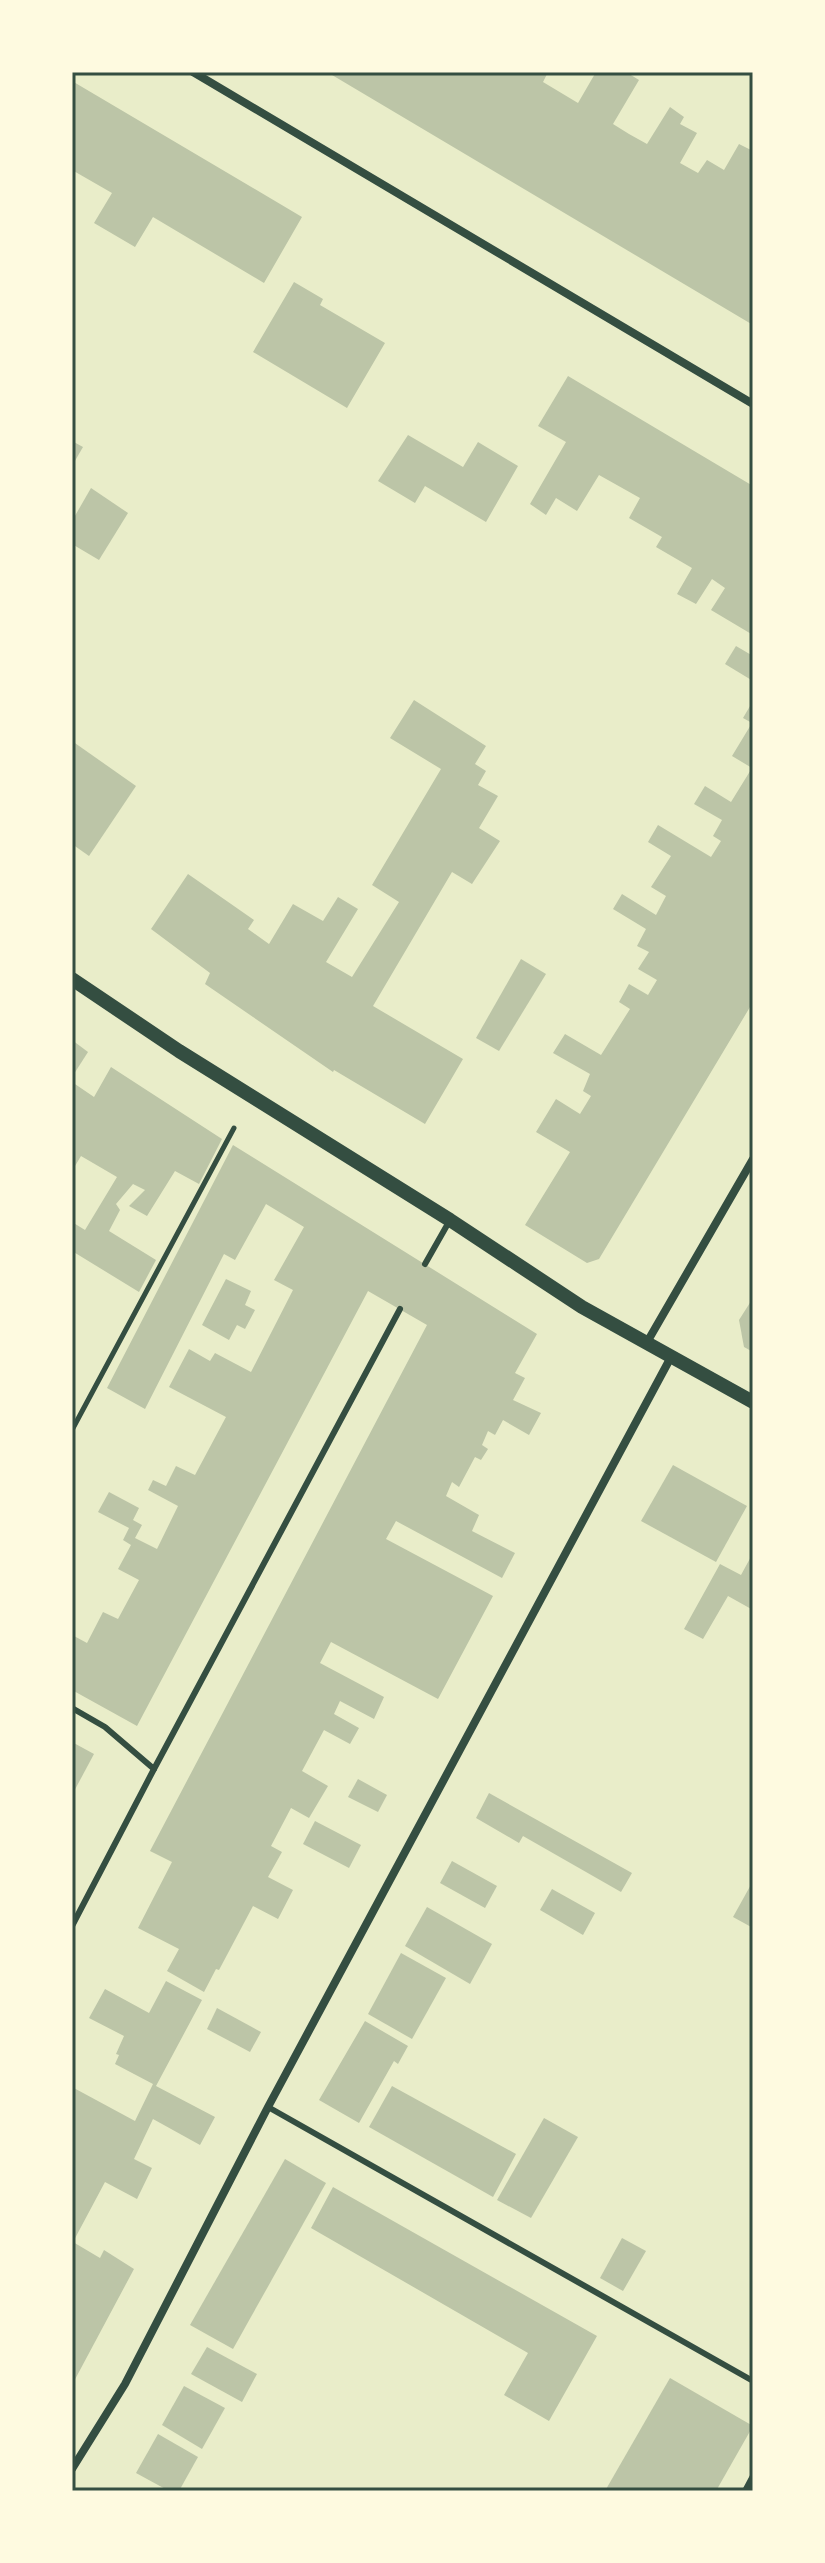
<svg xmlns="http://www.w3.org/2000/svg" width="825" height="2563" font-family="Rubik,sans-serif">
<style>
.building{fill:#bcc5a7}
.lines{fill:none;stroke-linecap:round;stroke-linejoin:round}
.path{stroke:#344e41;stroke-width:5}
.service{stroke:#344e41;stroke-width:6}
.minor{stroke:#344e41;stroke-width:8}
.tertiary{stroke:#344e41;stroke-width:14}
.neatline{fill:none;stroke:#344e41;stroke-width:3}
</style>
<rect width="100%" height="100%" fill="#e9edc9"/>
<!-- building -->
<g class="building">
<path d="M327,72H548L543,82L578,103L596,72H626L639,80L613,124L629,134L647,144L670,107L684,117L680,124L697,133L680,163L698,173L707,160L724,170L739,144L753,151V325Z"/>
<path d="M72,81L302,217L264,283L153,217L135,247L94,223L112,193L72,170Z"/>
<path d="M294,282L323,299L320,305L385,343L347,408L253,352Z"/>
<path d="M568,376L753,486V635L711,610L725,588L712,579L696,604L677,594L692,568L656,547L662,537L629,518L640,498L599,475L577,511L556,498L546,515L530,504L566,442L538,426Z"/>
<path d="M408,435L463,467L478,442L518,466L486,522L425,486L415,503L378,481Z"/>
<path d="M72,441L83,447L72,466Z"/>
<path d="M91,488L128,513L99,560L72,544V521Z"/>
<path d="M736,646L753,656V681L725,664Z"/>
<path d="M414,700L486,746L475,764L486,771L478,785L498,796L479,828L500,841L472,884L452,872L373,1006L463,1059L425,1124L334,1070L333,1072L205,984L210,973L151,929L188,874L254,920L248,929L269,944L293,904L323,921L338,897L358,909L326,962L352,977L399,902L372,885L441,769L390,738Z"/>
<path d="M753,701V1002L599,1259L587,1263L525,1225L570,1152L536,1132L556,1099L580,1114L591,1096L583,1091L590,1074L553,1053L565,1034L601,1055L630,1009L619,1002L629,984L648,995L657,980L638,969L649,952L637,946L646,929L613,909L622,894L656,915L666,896L651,887L671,856L648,842L658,825L711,857L721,841L713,836L722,820L694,804L705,786L731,802L752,768L732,756L752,723L743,718Z"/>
<path d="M72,741L136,786L89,856L72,844Z"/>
<path d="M521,959L546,974L499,1051L476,1038Z"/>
<path d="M72,1040L88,1052L72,1077Z"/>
<path d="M111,1067L222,1139L199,1184L175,1171L147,1216L129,1206L145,1190L133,1184L116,1204L120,1210L109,1231L156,1260L139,1292L72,1251V1222L85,1230L117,1177L81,1156L72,1171V1082L94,1097Z"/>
<path d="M233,1145L537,1334L515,1373L525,1378L513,1400L541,1413L529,1435L503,1420L495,1435L488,1431L482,1445L488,1449L481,1460L475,1457L459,1487L452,1482L446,1496L479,1515L472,1531L515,1553L502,1578L396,1521L386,1539L493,1596L438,1699L331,1642L320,1663L384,1697L374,1719L340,1701L334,1714L359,1728L350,1744L324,1730L302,1771L328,1786L309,1818L291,1808L271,1846L282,1852L268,1877L293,1890L278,1919L253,1906L219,1970L216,1969L204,1992L167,1971L179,1949L138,1928L172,1862L150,1851L427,1325L368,1291L137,1726L72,1690L74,1636L87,1643L103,1612L118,1619L139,1580L118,1569L131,1545L123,1540L129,1528L98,1512L109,1492L139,1508L133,1520L142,1525L135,1538L157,1549L178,1506L148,1490L153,1480L166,1486L176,1466L195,1475L226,1417L169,1387L189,1349L210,1361L215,1353L251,1372L293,1290L274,1280L304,1227L266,1204L235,1260L224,1254L145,1409L107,1388Z"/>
<path d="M226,1279L251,1291L245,1305L255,1310L245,1329L237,1325L229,1340L202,1325Z"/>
<path d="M753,1298V1352L744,1347L739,1320Z"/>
<path d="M673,1465L747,1506L716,1562L641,1521Z"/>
<path d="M753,1553V1610L728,1596L703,1639L684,1629L720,1564L741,1575Z"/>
<path d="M72,1742L94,1754L72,1795Z"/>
<path d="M358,1779L387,1795L378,1812L348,1797Z"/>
<path d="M489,1793L632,1873L621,1892L523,1836L519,1843L476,1818Z"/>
<path d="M315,1821L361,1845L349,1868L303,1844Z"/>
<path d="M452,1861L497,1886L485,1908L440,1883Z"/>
<path d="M753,1881V1928L733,1917Z"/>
<path d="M552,1889L595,1913L583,1935L540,1910Z"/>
<path d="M427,1907L492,1944L470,1984L405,1946Z"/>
<path d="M401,1953L446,1978L412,2039L368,2014Z"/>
<path d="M166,1981L202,2000L156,2086L215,2117L200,2145L153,2119L134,2159L152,2168L137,2199L105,2182L73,2242L100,2258L104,2250L134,2269L72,2385V2087L135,2121L153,2084L115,2064L119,2055L116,2054L124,2036L89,2018L105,1989L149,2013Z"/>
<path d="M217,2008L261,2032L250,2052L207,2029Z"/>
<path d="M365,2021L408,2046L398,2064L394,2061L359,2123L319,2100Z"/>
<path d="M392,2086L516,2154L493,2197L369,2127Z"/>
<path d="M544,2118L578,2137L531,2218L497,2200Z"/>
<path d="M285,2159L326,2183L233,2349L190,2325Z"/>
<path d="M333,2187L597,2336L549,2421L504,2395L528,2353L311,2228Z"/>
<path d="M622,2238L646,2251L623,2291L600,2278Z"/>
<path d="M207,2347L257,2374L242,2402L191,2374Z"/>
<path d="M670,2378L753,2426L716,2491H605Z"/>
<path d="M184,2386L225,2408L202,2449L162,2425Z"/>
<path d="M158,2434L198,2457L179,2491H169L136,2473Z"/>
</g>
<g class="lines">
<!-- path -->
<path class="path" d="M72,1430L234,1128"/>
<!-- service -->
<g class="service">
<path d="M425,1264L450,1220"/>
<path d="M72,1708L105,1727L154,1769L72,1926"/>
<path d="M154,1769L400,1309"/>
<path d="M268,2107L753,2381"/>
<path d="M745,2491L753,2476"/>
</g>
<!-- minor -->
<g class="minor">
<path d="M193,72L753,404"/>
<path d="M646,1344L753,1159"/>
<path d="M72,2469L125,2384L268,2107L671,1357"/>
</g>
<!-- tertiary -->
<path class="tertiary" d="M72,979L179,1051L450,1220L582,1307L753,1402"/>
</g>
<!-- border -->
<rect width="825" height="2563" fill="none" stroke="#fefae0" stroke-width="148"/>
<rect x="74" y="74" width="677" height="2415" class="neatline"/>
</svg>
